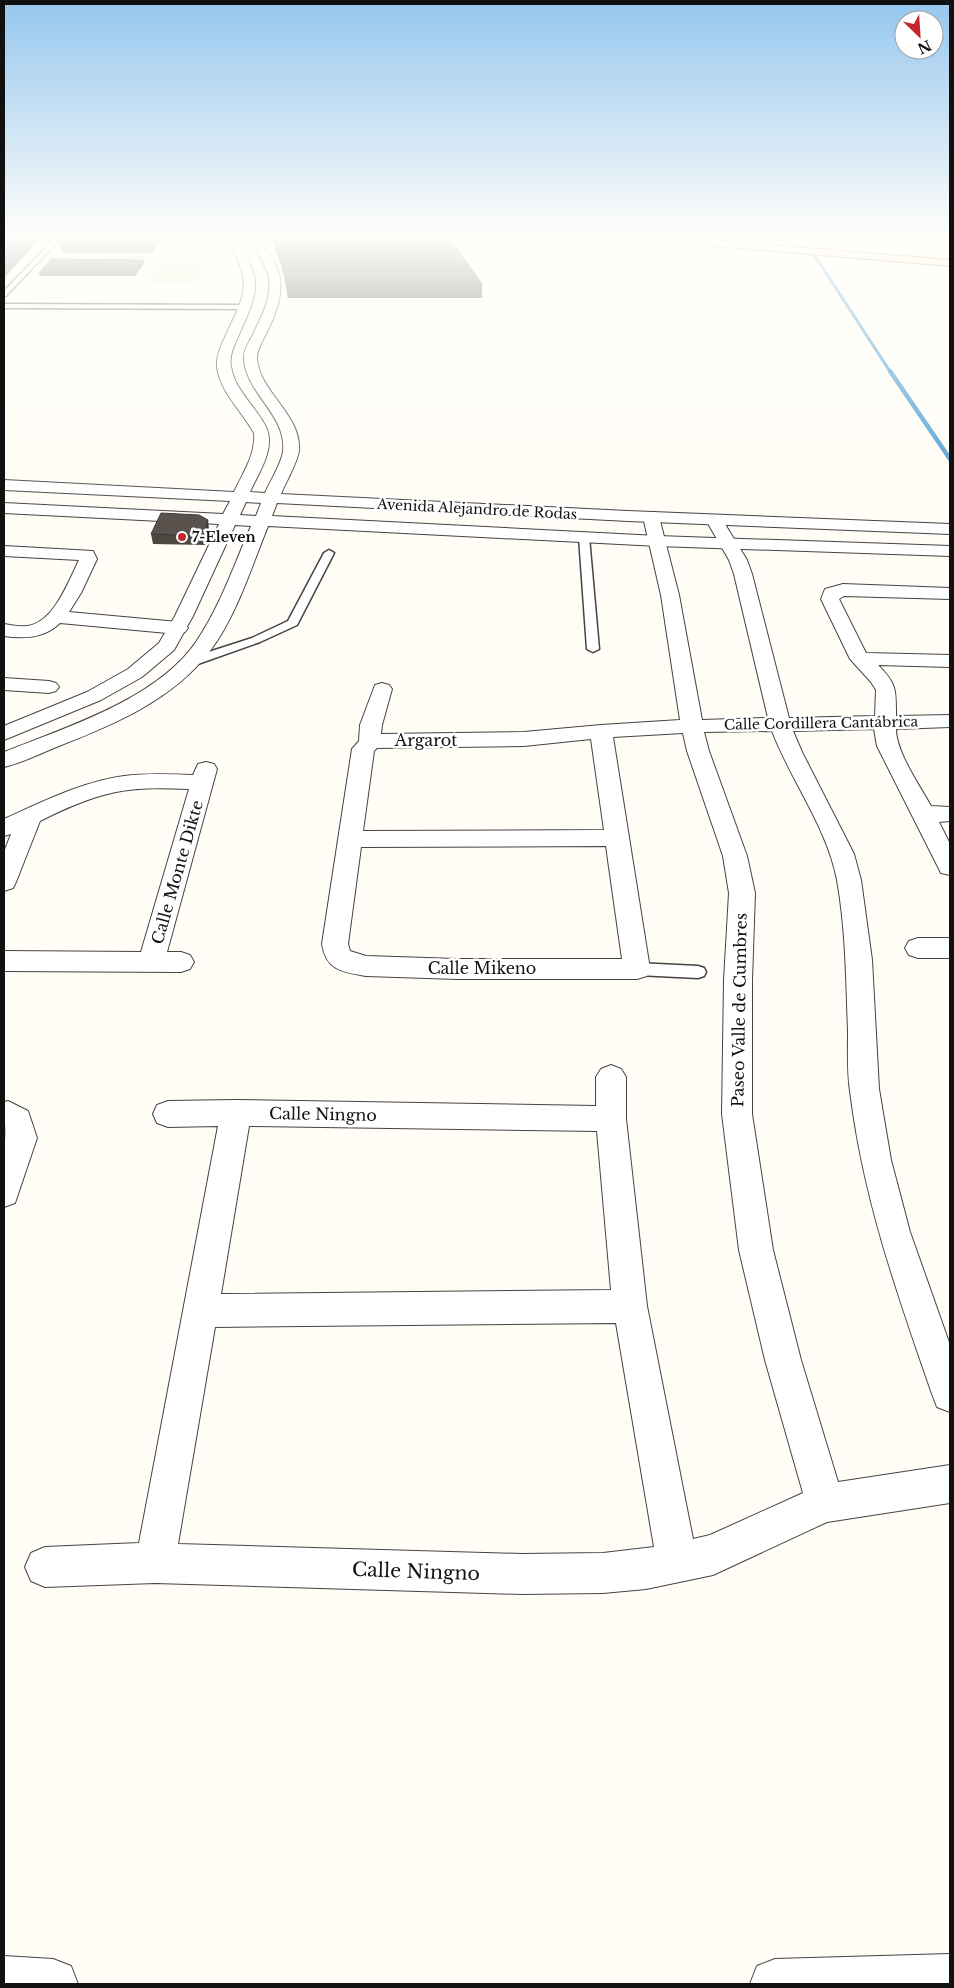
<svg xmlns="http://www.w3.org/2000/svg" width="954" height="1988" font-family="'Libre Baskerville',serif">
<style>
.green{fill:#d5ebbd}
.pitch{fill:#e6f2cf}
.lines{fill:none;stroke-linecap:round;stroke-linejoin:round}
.stream-far1{stroke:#3f96cf;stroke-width:3}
.stream{stroke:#3f96cf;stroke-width:4.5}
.service-casing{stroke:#444;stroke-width:3}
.minor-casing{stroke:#444;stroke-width:2}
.tertiary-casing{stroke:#444;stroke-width:2}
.secondary-casing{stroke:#333;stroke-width:2}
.service{fill:#fff;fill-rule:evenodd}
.minor{fill:#fff;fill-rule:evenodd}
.tertiary{fill:#fff;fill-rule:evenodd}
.secondary{fill:#fff6b0;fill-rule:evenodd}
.wall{fill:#4d4742}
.shaded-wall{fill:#3f3936}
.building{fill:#5a524d;stroke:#3f3936}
.poi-dot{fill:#c4262e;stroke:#fff;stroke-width:2}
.labels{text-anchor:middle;stroke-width:5;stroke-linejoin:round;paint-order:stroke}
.far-street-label{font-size:14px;fill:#111;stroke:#fff}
.far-poi-label{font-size:14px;font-weight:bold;fill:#111;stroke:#fff;text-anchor:start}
.street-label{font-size:16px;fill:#111;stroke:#fff}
.near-street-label{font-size:19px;fill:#111;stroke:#fff}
</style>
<rect width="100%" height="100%" fill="#fffdf5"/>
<!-- green -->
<path class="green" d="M821,235H950V240L928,242Z"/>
<!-- pitch -->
<g class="pitch">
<path d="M170,243H211L206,251H165Z"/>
<path d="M110,253H152L144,263H103Z"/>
<path d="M210,259L199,282L146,283L160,260Z"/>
</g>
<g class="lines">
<!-- stream-far1 -->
<path class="stream-far1" d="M815,256L891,373"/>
<!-- stream -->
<path class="stream" d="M890,371L950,459"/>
<!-- service casing -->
<g class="service-casing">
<g id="service">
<path d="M58,235H64L6,296L4,297V291Z"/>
<path d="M280,237L291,240L292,244L289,246C281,239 267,241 255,241L252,239L255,237Z"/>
<path d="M4,304L246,305L250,307L246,309L4,308Z"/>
<path d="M584,534L589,537L599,649L593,652L587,649L579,537Z"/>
<path d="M329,550L334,553L297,625L260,642L195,665H187L185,662L187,659L252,638L288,621L324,553Z"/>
<path d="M637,963L698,966L704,968L706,972L704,976L698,978L637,975L631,973L629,969L631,965Z"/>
</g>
</g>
<!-- minor casing -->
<g class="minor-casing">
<g id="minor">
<path d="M651,512L657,513L659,517L679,595L702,720L768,718L734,574L729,560L706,520L708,516H720L747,560L752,574L789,718L875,716L876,690L871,682L850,659L821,599L825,589L843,584L950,588V599L844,596L839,599L866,653L950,655V667L878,665C897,684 896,690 896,716L950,715V727L896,729C896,752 920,786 931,806L950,807V821L939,822L950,844V875L941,873L938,867L877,746L874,729L793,731L802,752L854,854L861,880L872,960L879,1089L891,1160L910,1232L950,1345V1412L937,1407L932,1394C897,1293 863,1198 850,1091C847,1072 848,1051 848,1031C846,981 846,930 837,880C827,827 791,781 772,731L704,732L709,751L747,856L755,893L752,980V1114L773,1250L801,1360L838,1482L950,1465V1503L827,1522L713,1575L646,1589L603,1593L522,1594L155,1583L45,1587L31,1581L25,1567L31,1553L45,1547L139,1543L218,1126L168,1127L157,1123L153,1114L157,1105L168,1101L236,1100L596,1106V1077L601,1069L611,1065L621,1069L626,1077V1119L647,1306L693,1539L710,1535L803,1493L765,1360L739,1250L722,1114L724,980L729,893L723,856L687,751L683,733L613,737L650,969L647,976L637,979H457L366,976C342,972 326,970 322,944L352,749L359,741L360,725L375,685L382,683L389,685L392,689L382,725L381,734L524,732L601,725L680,720L661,595L643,517L645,513ZM591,739L604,830L363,831L374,751L377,748L524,746ZM606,846L622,959H457L366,956L350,951L348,944L361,847ZM249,1126L597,1131L611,1290L221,1294ZM616,1323L654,1547L603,1553L522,1554L178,1544L215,1327Z"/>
<path d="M4,546L93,551L97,559L81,593L69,612L178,622L185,624L188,628L185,632L178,634L60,623C45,638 24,639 4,636V624C11,625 20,627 27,626C54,623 69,580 79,560L4,556Z"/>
<path d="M4,678L49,681L56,683L59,687L56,691L49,693L4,690Z"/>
<path d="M206,762L214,764L217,769L167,952H181L190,955L194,962L190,969L181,972L4,971V951L141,952L189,789C165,788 140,787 116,792C90,797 64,809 40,821L16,882L13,888L4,891V852L11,834L4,836V819C42,802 81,782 124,776C147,773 170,774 193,775L198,764Z"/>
<path d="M918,938H950V958H918L909,955L905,948L909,941Z"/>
<path d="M8,1101L28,1111L37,1138L15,1203L4,1207V1146C7,1136 4,1115 4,1102Z"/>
<path d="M950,1954V1984H750L757,1966L775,1959Z"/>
<path d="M4,1956L53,1959L71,1966L78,1984H4Z"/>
</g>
</g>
<!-- tertiary casing -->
<g class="tertiary-casing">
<path id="tertiary" d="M225,235H235C263,283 260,287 238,337C234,346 229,356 231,366C234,394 269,417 269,439C270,457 257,476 250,492L265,493C270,482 282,462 283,451C287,415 245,393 244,358C243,349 252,338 255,330C264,312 275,289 266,269C261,257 253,247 248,235H258C264,247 274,258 278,271C285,291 276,313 268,330C264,339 256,350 257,359C260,393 302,415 299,451C297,463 286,482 281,494L628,511L950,524V534L628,521L277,503L272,516L658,536L950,546V556L658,546L268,526C251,568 237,615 210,651C172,701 111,726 54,748C37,755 21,763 4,767V752C65,728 157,699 196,642C220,607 234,565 251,526L235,525L193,616L174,650L142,677L101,700L4,740V726L87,692L128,669L159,643L175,616L219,524L4,513V503L223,514L230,501L4,490V480L234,492C243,473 256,454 254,433C242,411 220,392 217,367C216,356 221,346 225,337C248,288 252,284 225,235ZM246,502L261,503L256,516L240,515Z"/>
</g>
<!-- secondary casing -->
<g class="secondary-casing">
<g id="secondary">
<path d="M28,235H82L77,238L4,242V236Z"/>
<path d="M615,235H652L950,260V266L620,238Z"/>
</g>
</g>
<!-- service -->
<use href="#service" class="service"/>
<!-- minor -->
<use href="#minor" class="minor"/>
<!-- tertiary -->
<use href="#tertiary" class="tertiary"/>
<!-- secondary -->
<use href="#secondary" class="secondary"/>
</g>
<!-- wall -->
<g class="wall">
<path d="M67,235H159L160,241L152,253H62L60,243Z"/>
<path d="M270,235H449L453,243L482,284V298H288L283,271Z"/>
<path d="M144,263L135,276H40L39,273Z"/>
<path d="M209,530L205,545L153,544L151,534Z"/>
</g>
<!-- shaded-wall -->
<g class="shaded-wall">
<path d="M29,235H36L37,242L4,278V261Z"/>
<path d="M156,235H159L160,241L152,253L150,243Z"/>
<path d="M143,260L144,263L135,276L134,273Z"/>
<path d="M208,520L209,530L205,545L203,536Z"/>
</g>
<!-- building -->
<g class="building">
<path d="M4,235H29L4,261Z"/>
<path d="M67,235H156L150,243H60Z"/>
<path d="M273,235H449L453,243L482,284H287L282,258Z"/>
<path d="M51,259L143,260L134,273H39Z"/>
<path d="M161,513L199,515L208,520L203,536L151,534Z"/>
</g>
<!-- sky -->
<linearGradient id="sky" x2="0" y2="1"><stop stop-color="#95c6ee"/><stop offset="0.46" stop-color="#fffefa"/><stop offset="1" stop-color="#fffefa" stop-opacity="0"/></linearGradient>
<rect width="954" height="513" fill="url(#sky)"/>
<!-- markers -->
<circle class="poi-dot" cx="182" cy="537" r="5"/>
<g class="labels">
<!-- far-street labels -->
<g class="far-street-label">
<text transform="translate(477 509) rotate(3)" y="5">Avenida Alejandro de Rodas</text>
<text transform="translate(821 723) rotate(-1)" y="5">Calle Cordillera Cantábrica</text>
</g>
<!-- far-poi labels -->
<g class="far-poi-label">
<text x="192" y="542">7-Eleven</text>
</g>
<!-- street labels -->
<g class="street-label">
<text x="426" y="746">Argarot</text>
<text transform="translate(177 872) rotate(-74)" y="6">Calle Monte Dikte</text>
<text x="482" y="974">Calle Mikeno</text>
<text transform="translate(739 1010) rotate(-89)" y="6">Paseo Valle de Cumbres</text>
<text transform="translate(323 1114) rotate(1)" y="6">Calle Ningno</text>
</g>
<!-- near-street labels -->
<g class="near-street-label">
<text transform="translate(416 1571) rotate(2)" y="7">Calle Ningno</text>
</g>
</g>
<!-- border -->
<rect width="954" height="1988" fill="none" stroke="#111111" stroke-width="10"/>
<!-- north arrow -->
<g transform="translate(919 35) rotate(155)"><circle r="24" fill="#ffffff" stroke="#a0a0a0"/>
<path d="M0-4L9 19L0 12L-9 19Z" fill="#c4262e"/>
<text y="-8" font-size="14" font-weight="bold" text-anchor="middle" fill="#111111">N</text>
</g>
</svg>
